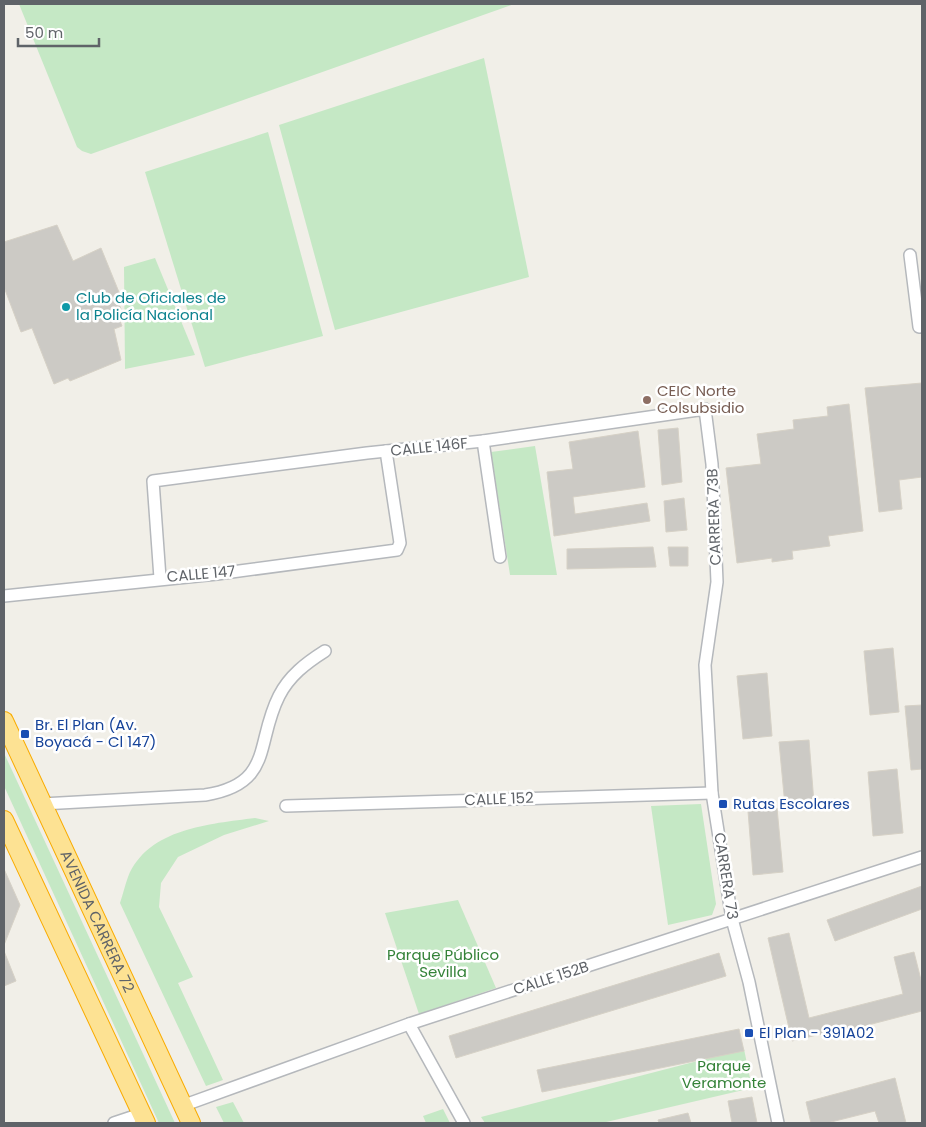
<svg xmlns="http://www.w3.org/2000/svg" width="926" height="1127" font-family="Poppins,sans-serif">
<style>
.green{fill:#c5e8c5}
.building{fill:#cccac5;stroke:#d6d1c6}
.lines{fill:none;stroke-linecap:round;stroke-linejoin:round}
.minor-casing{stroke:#b5b8bc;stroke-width:14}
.highway-casing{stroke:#f9ab00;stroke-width:20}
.minor{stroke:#fff;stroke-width:11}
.highway{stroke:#fde293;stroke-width:18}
.culture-dot{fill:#0f9aa8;stroke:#fff;stroke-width:2}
.education-dot{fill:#8d6e63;stroke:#fff;stroke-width:2}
.transit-dot{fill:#1a4fb4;stroke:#fff;stroke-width:2}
.labels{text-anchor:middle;stroke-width:5;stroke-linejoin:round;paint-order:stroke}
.culture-label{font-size:15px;fill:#0d838f;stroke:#fff;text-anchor:start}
.education-label{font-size:15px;fill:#785e54;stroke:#fff;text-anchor:start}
.street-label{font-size:15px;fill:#5f6368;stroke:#fff}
.transit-label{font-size:15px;fill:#164399;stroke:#fff;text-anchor:start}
.park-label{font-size:15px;fill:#348238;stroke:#fff}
</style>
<rect width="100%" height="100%" fill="#f1efe8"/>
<!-- green -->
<g class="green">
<path d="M19,4H514L91,154L82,151L77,147Z"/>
<path d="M484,58L529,277L335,330L279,125Z"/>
<path d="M268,132L323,336L205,367L145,172Z"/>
<path d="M155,258L195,355L125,369L124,267Z"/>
<path d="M535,446L557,575H510L491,452Z"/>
<path d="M4,753L175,1123H159L4,786Z"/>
<path d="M701,804L716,904L712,915L668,925L651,806Z"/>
<path d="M255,818L269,821L224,835L178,857L161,883L159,907L193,977L178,983L223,1080L206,1086L120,903C123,894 125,885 128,877C148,828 210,824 255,818Z"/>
<path d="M458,900L496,988L419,1014L385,913Z"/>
<path d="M744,1049L752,1088L602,1123H485L481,1117Z"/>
<path d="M233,1102L244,1123H224L216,1107Z"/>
<path d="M443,1109L450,1123H426L423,1116Z"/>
</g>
<!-- building -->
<g class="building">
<path d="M57,225L73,261L101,248L123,302L119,304L121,309L116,311L122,326L114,329L121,360L70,381L68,378L54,384L32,328L21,332L4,287V242Z"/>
<path d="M922,383V477L899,480L902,509L879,512L865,388Z"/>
<path d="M849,404L863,531L828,536L830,546L792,551L793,559L772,562V558L737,563L726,468L761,464L757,434L794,429L793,420L828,416L827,407Z"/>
<path d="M678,428L682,482L662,485L658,430Z"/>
<path d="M638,431L645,487L573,497L575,514L647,503L650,521L554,536L547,472L573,469L569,442Z"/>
<path d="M684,498L687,530L666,532L664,501Z"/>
<path d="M653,547L656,567L567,569V549Z"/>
<path d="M668,547H688V566H670Z"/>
<path d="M893,648L899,712L870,715L864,651Z"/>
<path d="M767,673L772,736L743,739L737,676Z"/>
<path d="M922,705V769L911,770L905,706Z"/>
<path d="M809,740L814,803L785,806L779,742Z"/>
<path d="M897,769L903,833L873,836L868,772Z"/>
<path d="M777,808L783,872L753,875L748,811Z"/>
<path d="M4,869L20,905L4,945Z"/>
<path d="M922,886V909L835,941L827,920Z"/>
<path d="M789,933L809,1018L903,994L894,957L914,952L922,984V1011L822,1037L821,1034L792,1041L768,938Z"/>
<path d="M4,951L16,981L4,986Z"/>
<path d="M719,953L726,976L456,1058L449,1036Z"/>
<path d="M739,1029L744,1051L542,1092L537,1070Z"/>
<path d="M895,1078L906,1123H879L875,1111L827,1123H811L806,1102Z"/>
<path d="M752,1097L757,1123H732L728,1101Z"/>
<path d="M688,1113L691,1123H659L658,1120Z"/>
</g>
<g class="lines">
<!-- minor casing -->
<g class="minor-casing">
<g id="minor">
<path d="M910,255L919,327L922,326"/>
<path d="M483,441L500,557"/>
<path d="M160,578L153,481L367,453L483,441L705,409L712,464L717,582L705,665L712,793L732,919L749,982L778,1123"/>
<path d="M4,596L217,574L397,550L400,543L386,451"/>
<path d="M42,804L205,795C274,784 255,743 279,696C289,676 306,663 325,651"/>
<path d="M286,806L712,793"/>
<path d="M409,1024L464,1123"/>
<path d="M182,1106L409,1024L922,857"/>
<path d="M114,1123L141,1114"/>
</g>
</g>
<!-- highway casing -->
<g class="highway-casing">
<g id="highway">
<path id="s1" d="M4,721L191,1123"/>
<path d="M4,820L146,1123"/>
</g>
</g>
<!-- minor -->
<use href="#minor" class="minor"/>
<!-- highway -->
<use href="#highway" class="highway"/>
</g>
<!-- markers -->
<circle class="culture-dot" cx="66" cy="307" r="5"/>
<circle class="education-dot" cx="647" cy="400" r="5"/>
<g class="transit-dot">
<rect x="20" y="729" width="10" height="10" rx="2.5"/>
<rect x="718" y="799" width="10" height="10" rx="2.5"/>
<rect x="744" y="1028" width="10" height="10" rx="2.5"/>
</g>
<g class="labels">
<!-- culture labels -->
<g class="culture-label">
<text x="76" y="303">Club de Oficiales de<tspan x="76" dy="17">la Policía Nacional</tspan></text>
</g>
<!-- education labels -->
<g class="education-label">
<text x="657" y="396">CEIC Norte<tspan x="657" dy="17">Colsubsidio</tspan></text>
</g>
<!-- street labels -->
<g class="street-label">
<text transform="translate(429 447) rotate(-6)" y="5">CALLE 146F</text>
<text transform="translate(714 517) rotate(-92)" y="5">CARRERA 73B</text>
<text transform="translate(201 574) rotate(-5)" y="5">CALLE 147</text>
<text transform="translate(499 799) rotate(-2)" y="5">CALLE 152</text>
<text transform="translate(726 876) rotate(81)" y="5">CARRERA 73</text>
<text dy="5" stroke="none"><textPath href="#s1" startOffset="221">AVENIDA CARRERA 72</textPath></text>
<text transform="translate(551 978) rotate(-18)" y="5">CALLE 152B</text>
</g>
<!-- transit labels -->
<g class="transit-label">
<text x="35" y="730">Br. El Plan (Av.<tspan x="35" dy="17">Boyacá - Cl 147)</tspan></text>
<text x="733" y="809">Rutas Escolares</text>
<text x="759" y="1038">El Plan - 391A02</text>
</g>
<!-- park labels -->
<g class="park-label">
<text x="443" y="960">Parque Público<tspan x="443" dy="17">Sevilla</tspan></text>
<text x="724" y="1071">Parque<tspan x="724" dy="17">Veramonte</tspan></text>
</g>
</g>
<!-- border -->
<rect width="926" height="1127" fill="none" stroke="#5f6368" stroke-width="10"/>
<!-- scale -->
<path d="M18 38v8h81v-8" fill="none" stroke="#5f6368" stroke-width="2.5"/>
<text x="25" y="38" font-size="15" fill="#5f6368" stroke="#ffffff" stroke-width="4" paint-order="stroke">50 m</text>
</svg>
